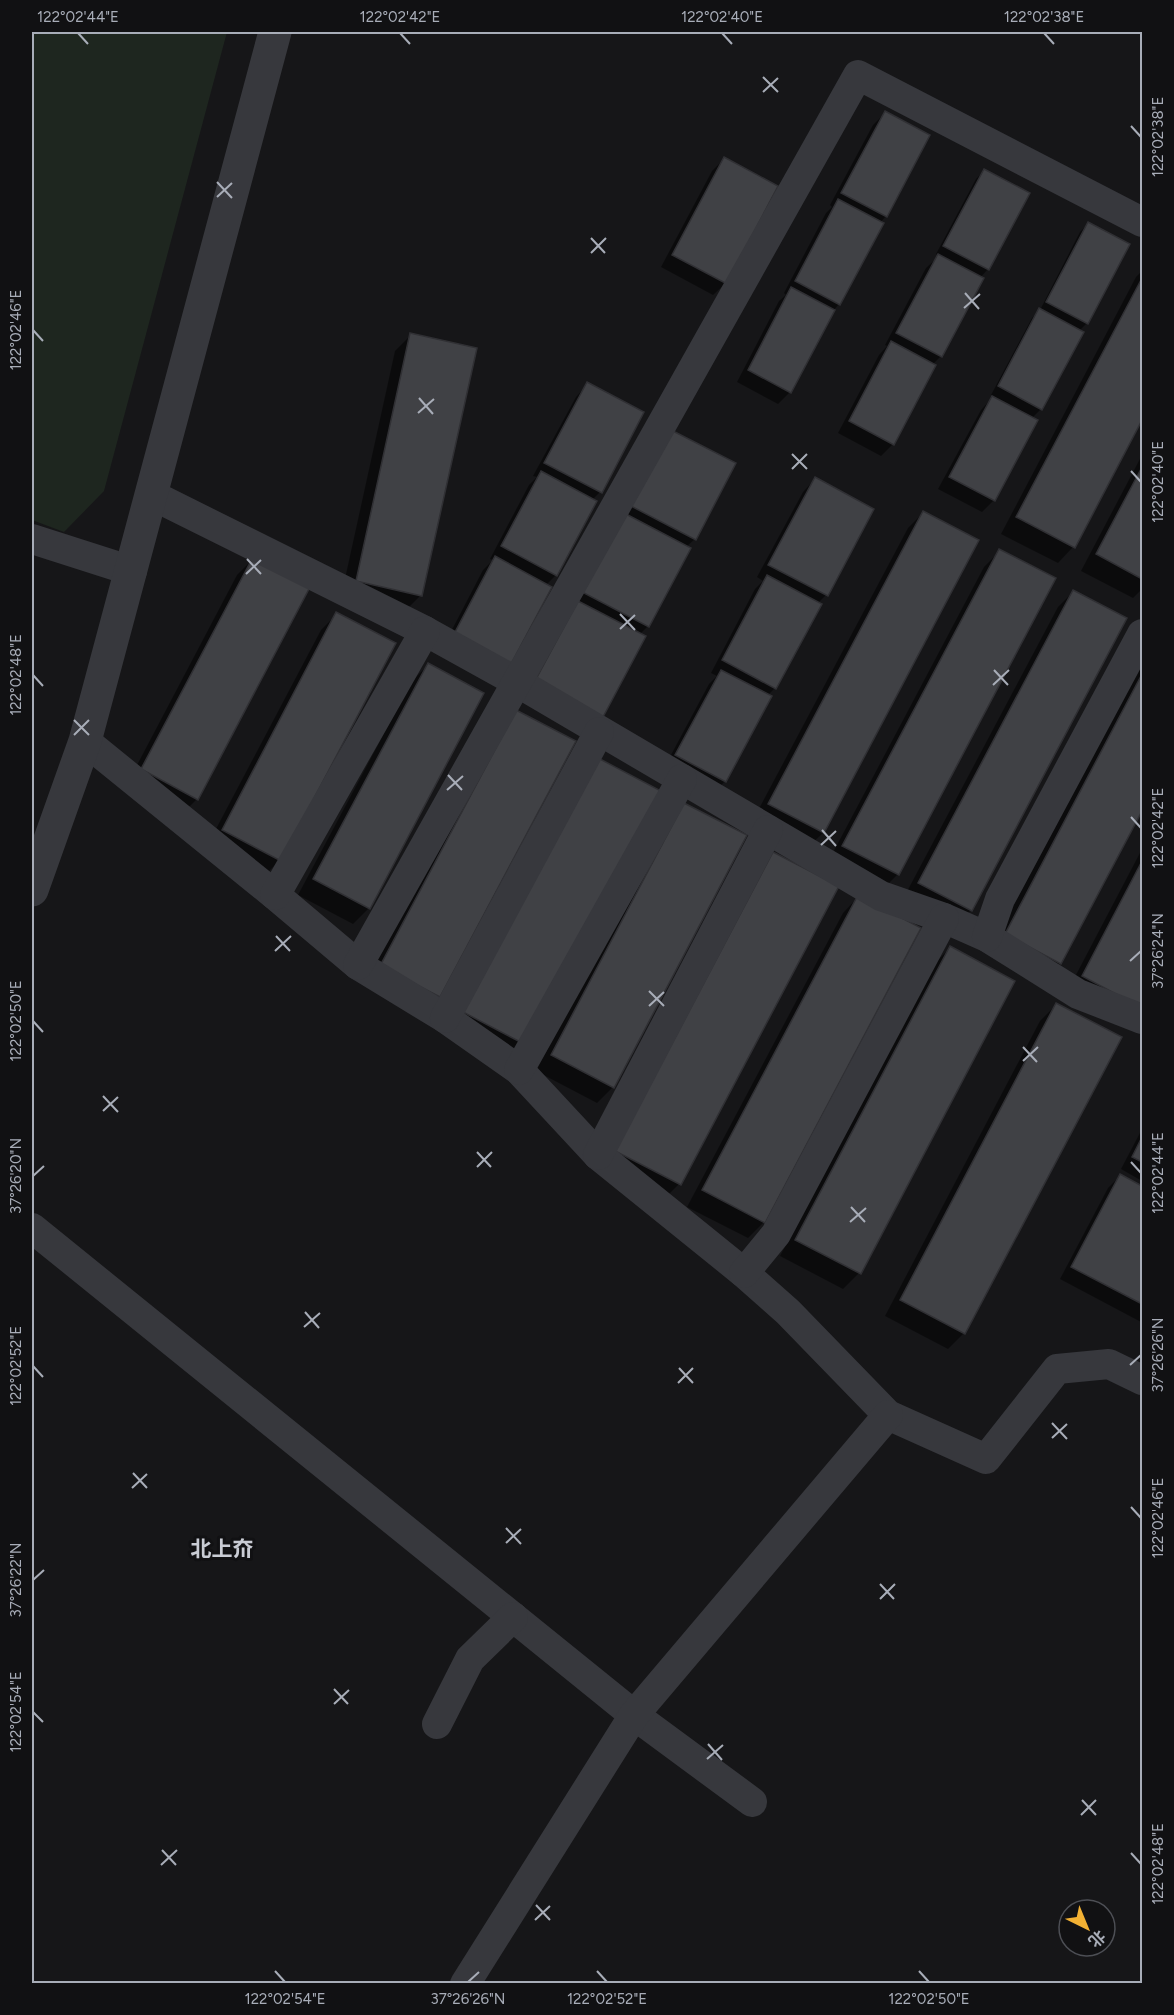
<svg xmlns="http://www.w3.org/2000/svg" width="1174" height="2015" font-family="Figtree,'Noto Sans SC',sans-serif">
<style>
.green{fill:#1e261f}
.shadow{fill:#0007}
.building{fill:#404145;stroke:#303034;stroke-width:1.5}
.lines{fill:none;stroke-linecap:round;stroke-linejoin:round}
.minor{stroke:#37383d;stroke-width:30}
.tertiary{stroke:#37383d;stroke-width:33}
.ticks{fill:none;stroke:#a8adb8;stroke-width:2}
.labels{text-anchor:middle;stroke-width:6;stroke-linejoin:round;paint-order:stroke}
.quarter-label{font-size:21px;font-weight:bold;fill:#c9ccd4;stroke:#111113}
.neatline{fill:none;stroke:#a8adb8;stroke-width:2}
.ticks-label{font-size:15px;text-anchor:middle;fill:#a8adb8}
</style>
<rect width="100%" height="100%" fill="#161618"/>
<!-- green -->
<path class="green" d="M32,32H227L104,491L64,532L32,520Z"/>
<!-- shadow -->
<g class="shadow">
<path d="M885,113L886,216L880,223L839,304L834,310L790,392L778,404L737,382L779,301L786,295L784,293L826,213L832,207L830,205L873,125Z"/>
<path d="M724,159L726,283L713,295L661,267L712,171Z"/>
<path d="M984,171L988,269L980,278L941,356L932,365L893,444L881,456L838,433L879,355L887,346L885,345L926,268L939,256L936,254L976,179Z"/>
<path d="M1088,224L1087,323L1079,331L1041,409L1032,418L994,500L982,512L938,489L981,410L994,396L991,395L1032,318L1040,310L1080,232Z"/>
<path d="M1142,271V417L1073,547L1058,563L1001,534L1136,277Z"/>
<path d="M411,335L421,595L405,611L341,597L395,351Z"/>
<path d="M588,384L600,492L592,500L556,575L546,585L443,647L483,570L493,560L490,559L529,485L537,477L533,476L576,397Z"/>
<path d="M658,443L734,464L695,539L686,547L648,626L639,635L524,694Z"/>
<path d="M1142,455V589L1133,598L1081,571Z"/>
<path d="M815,479L826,595L818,603L775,688L767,696L770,697L725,781L713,794L664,768L709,684L717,676L711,673L755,589L763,581L757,577L803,492Z"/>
<path d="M923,513L977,541L823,833L807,848L753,820L908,528Z"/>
<path d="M1000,551L898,874L882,890L828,862L984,567Z"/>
<path d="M253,559L197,799L181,815L126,786L237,575Z"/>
<path d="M1074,591L971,910L955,926L903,899L1058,607Z"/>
<path d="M337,614L280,860L264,876L207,846L321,630Z"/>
<path d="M1142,662V807L1060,963L1044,979L990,950Z"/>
<path d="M428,665L369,908L353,924L298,895L412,681Z"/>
<path d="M516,712L439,996L423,1012L365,982Z"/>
<path d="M659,791L509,1060L448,1028Z"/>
<path d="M668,820L613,1087L597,1103L536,1071Z"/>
<path d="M1142,849V1029L1067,992Z"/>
<path d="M837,887L679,1184L663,1200L600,1167Z"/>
<path d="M858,897L764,1222L748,1238L687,1207L843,913Z"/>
<path d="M950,948L1013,981L859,1273L843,1289L780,1256L934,964Z"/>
<path d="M1056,1005L1120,1038L964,1333L948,1349L885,1316L1040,1021Z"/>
<path d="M1142,1129V1181L1121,1169Z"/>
<path d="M1120,1176L1142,1188L1141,1322L1060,1279L1108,1188Z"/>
</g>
<!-- building -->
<g class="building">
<path d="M885,111L930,135L887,217L841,193Z"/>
<path d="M724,157L778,186L727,284L672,255Z"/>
<path d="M984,169L1030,193L989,270L943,246Z"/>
<path d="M838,199L884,223L840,305L795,281Z"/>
<path d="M1088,222L1130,244L1088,324L1046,302Z"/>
<path d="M938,254L984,278L942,357L896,333Z"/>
<path d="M1142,278V420L1075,548L1016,517Z"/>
<path d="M791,287L835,310L791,393L748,370Z"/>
<path d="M1039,308L1084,332L1042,410L998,386Z"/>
<path d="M410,333L477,348L422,596L356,581Z"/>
<path d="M891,341L936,365L894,445L849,421Z"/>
<path d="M587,382L644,412L602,493L544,463Z"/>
<path d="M992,396L1038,420L995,501L949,477Z"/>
<path d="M669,429L736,463L696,540L629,505Z"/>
<path d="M1142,467V579L1096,554Z"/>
<path d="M541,471L597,501L557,576L501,546Z"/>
<path d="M815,477L874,509L828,596L768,565Z"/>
<path d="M923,511L979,540L824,833L768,804Z"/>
<path d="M624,513L691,548L649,627L582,592Z"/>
<path d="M999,549L1056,578L899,875L842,846Z"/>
<path d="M495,556L552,587L511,664L454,634Z"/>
<path d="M253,557L310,587L198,800L141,769Z"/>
<path d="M767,575L822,604L776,689L722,660Z"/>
<path d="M1073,590L1127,618L972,911L918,883Z"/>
<path d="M578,601L646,636L603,717L535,681Z"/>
<path d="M336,612L396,643L281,861L222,830Z"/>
<path d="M428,663L484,693L370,909L313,879Z"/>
<path d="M721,670L772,696L726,782L675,755Z"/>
<path d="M1142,674V811L1061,964L1005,934Z"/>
<path d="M516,710L576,741L440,997L380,966Z"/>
<path d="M598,758L661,791L526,1045L463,1012Z"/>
<path d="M684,803L747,835L614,1088L551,1055Z"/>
<path d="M773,852L839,886L681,1185L615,1151Z"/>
<path d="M1142,861V1008L1082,976Z"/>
<path d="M858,895L921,928L765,1223L702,1190Z"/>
<path d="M950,946L1015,981L861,1274L795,1240Z"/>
<path d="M1056,1003L1122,1037L965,1334L900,1300Z"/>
<path d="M1142,1137V1162L1132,1157Z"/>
<path d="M1120,1174L1142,1186V1304L1071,1267Z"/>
</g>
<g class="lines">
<!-- minor -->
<g class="minor">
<path d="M152,495L425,631L517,682L881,896L944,918L987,937L1078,994L1142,1019"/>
<path d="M32,539L132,571"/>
<path d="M85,741L275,895L358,965L445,1018L519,1070L598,1155L744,1273L788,1312L888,1415L986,1459L1057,1369L1109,1364L1142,1380"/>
<path d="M275,895L425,631"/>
<path d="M987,937L1000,899L1142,634"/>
<path d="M358,965L858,75L1142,222"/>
<path d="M445,1018L599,732"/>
<path d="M519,1070L682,779"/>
<path d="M598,1155L768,830"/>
<path d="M32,1228L634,1715L752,1802"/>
<path d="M744,1273L776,1234L944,918"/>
<path d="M437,1724L470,1659L513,1617"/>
<path d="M465,1984L634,1715L888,1415"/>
</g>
<!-- tertiary -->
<path class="tertiary" d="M32,890L85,741L275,32"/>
</g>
<!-- ticks -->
<path class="ticks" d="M78,33L88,44M400,33L410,44M722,33L732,44M1044,33L1054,44M763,77L778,92M763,92L778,78M1131,126L1141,137M217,182L232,198M217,197L232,183M591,238L605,253M591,253L606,238M965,293L979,309M964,308L980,294M33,330L43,341M419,398L433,414M418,413L434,399M792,454L807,469M792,469L807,454M1131,471L1141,482M247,559L261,574M246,574L261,560M620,614L635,630M620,629L635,615M994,670L1008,685M33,675L43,686M993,685L1009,670M74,720L89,735M74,735L89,720M448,775L462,790M447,790L463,776M1131,817L1141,828M822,830L836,846M821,845L836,831M276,936L290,951M275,951L291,936M1130,961L1141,951M649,991L664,1006M649,1006L664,992M33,1021L43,1032M1023,1047L1037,1062M1023,1061L1038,1047M103,1096L118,1112M103,1111L118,1097M477,1152L491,1167M1131,1162L1141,1173M477,1167L492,1152M33,1176L44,1166M851,1207L865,1222M850,1222L866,1208M305,1312L319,1328M304,1327L320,1313M1130,1365L1141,1355M33,1366L43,1377M679,1368L693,1383M678,1383L693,1368M1052,1423L1067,1439M1052,1438L1067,1424M133,1473L147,1488M132,1488L147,1474M1131,1507L1141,1518M506,1528L521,1544M506,1543L521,1529M33,1580L44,1570M880,1584L894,1599M880,1599L895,1584M334,1689L348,1704M334,1704L349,1690M33,1712L43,1722M708,1744L722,1760M707,1759L723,1745M1082,1800L1096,1815M1081,1815L1096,1800M162,1850L176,1865M1131,1853L1141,1864M161,1865L177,1850M536,1905L550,1920M535,1920L550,1906M275,1971L285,1982M597,1971L607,1982M919,1971L929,1982M468,1982L479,1972"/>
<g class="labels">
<!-- quarter labels -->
<g class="quarter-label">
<text x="222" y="1556">北上夼</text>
</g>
</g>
<!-- border -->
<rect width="1174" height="2015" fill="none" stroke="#111113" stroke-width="66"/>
<!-- north arrow -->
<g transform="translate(1087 1928) rotate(137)"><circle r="28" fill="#111113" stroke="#4d4f55" stroke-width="1.5"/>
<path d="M0-4.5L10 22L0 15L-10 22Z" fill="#f2b134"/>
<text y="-9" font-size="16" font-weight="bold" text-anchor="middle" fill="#a8adb8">北</text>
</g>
<rect x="33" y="33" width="1108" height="1949" class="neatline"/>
<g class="ticks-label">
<text x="78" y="22">122°02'44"E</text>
<text x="400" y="22">122°02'42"E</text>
<text x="722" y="22">122°02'40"E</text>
<text x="1044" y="22">122°02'38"E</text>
<text transform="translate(1158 137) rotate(-90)" y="5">122°02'38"E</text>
<text transform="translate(16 330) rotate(-90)" y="5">122°02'46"E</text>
<text transform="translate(1158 482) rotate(-90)" y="5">122°02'40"E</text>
<text transform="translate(16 675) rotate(-90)" y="5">122°02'48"E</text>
<text transform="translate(1158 828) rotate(-90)" y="5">122°02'42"E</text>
<text transform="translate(1158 951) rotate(-90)" y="5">37°26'24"N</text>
<text transform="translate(16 1021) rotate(-90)" y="5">122°02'50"E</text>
<text transform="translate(1158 1173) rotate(-90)" y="5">122°02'44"E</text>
<text transform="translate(16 1176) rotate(-90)" y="5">37°26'20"N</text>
<text transform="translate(1158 1355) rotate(-90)" y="5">37°26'26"N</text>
<text transform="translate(16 1366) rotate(-90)" y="5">122°02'52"E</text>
<text transform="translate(1158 1518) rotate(-90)" y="5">122°02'46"E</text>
<text transform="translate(16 1580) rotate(-90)" y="5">37°26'22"N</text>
<text transform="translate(16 1712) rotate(-90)" y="5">122°02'54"E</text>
<text transform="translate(1158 1864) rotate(-90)" y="5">122°02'48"E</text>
<text x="285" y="2004">122°02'54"E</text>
<text x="468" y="2004">37°26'26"N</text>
<text x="607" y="2004">122°02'52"E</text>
<text x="929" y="2004">122°02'50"E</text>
</g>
</svg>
